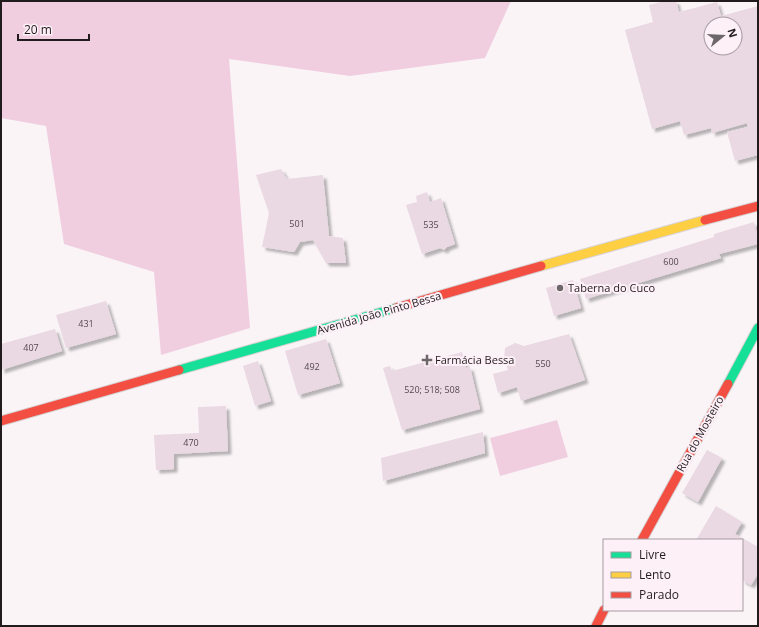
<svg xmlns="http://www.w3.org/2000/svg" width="759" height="627" font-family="'Open Sans',sans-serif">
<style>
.green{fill:#f0cee0}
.building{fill:#ead8e2;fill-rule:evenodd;filter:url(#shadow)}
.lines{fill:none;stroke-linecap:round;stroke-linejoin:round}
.fast-casing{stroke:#d7d2d4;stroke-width:11}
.slow-casing{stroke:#d7d2d4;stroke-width:11}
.jam-casing{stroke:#d7d2d4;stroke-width:11}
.fast{stroke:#16e098;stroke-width:9}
.slow{stroke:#ffcf43;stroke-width:9}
.jam{stroke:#f24e42;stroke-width:9}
.poi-dot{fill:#6e676a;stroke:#fdf1f7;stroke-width:1.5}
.labels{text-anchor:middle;stroke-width:4;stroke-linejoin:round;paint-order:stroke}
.number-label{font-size:9px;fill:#544a4f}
.poi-label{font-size:11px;fill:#221b1e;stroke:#fdf1f7;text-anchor:start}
.street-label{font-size:11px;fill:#221b1e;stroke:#fdf1f7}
</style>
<defs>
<filter id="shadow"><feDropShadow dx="3.5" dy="3.5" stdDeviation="1" flood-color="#0004"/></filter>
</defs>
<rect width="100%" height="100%" fill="#faf4f7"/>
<!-- green -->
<g class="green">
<path d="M1,1H511L485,58L350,76L229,59L250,328L161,355L154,272L64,244L46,126L1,118Z"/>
<path d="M557,420L568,457L500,476L490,438Z"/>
</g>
<!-- building -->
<g class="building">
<path d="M665,1H676L679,12L717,2L721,16L758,6V155L735,161L727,132L748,127L747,123L712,133L711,128L684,135L680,121L652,129L625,30L653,22L649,5ZM711,24H735V48H711Z"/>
<path d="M281,169L287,179L323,175L329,236L343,238L346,263H326L313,240L300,242L294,252L262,247L269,213L256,175Z"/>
<path d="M427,192L430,202L441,198L455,244L447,247L444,250L440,248L422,254L406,205L417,202L416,196Z"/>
<path d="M754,222L758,237V244L719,254L721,258L586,299L580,279L714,237V234Z"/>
<path d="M573,280L581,308L554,316L546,288Z"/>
<path d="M106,301L116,334L66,348L56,315Z"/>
<path d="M55,329L62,351L1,370V344Z"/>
<path d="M569,334L585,380L521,401L517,387L498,393L493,374L508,370L504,359L505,348L515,343L524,346Z"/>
<path d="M326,339L340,383L298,395L285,351Z"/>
<path d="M462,352L466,368L470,367L480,409L402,430L383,368L390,366L392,371Z"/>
<path d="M258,361L271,401L255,406L243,366Z"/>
<path d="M226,406L228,451L174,454V469L156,470L154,435L199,433L198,407Z"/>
<path d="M483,432L485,453L383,481L381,458Z"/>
<path d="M707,450L722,458L698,502L682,493Z"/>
<path d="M716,506L742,522L735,534L758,547V574L751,585L742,580V540H696Z"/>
</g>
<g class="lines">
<!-- fast casing -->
<g class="fast-casing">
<g id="fast">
<path d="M179,370L396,308"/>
<path d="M728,384L758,328"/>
</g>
</g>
<!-- slow casing -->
<g class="slow-casing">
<path id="slow" d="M541,266L705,220"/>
</g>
<!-- jam casing -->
<g class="jam-casing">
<g id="jam">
<path d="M705,220L758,206"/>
<path d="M396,308L541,266"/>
<path d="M1,421L179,370"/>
<path d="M642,540L728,384"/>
<path d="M596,626L604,610"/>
</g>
</g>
<!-- fast -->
<use href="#fast" class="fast"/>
<!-- slow -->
<use href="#slow" class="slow"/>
<!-- jam -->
<use href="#jam" class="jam"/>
</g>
<!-- markers -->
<g class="poi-dot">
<circle cx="560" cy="288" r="4"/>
<path d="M425 354h4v4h4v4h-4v4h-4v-4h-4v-4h4z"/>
</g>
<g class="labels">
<!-- number labels -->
<g class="number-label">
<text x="297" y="227">501</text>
<text x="431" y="228">535</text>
<text x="671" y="265">600</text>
<text x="86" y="327">431</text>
<text x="31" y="351">407</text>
<text x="543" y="367">550</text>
<text x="312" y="370">492</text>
<text x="432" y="393">520; 518; 508</text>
<text x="191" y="446">470</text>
</g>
<!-- poi labels -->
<g class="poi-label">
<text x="568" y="292">Taberna do Cuco</text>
<text x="435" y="364">Farmácia Bessa</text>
</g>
<!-- street labels -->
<g class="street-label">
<text transform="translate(379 313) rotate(-16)" y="4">Avenida João Pinto Bessa</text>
<text transform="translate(700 434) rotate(-61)" y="4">Rua do Mosteiro</text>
</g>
</g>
<!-- border -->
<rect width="759" height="627" fill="none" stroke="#221b1e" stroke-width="4"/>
<!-- legend -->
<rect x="603" y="539" width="140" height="72" fill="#fdf1f7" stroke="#a59ba0"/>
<rect x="611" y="552" width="20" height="6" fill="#16e098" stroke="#a59ba0"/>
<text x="639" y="559" font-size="12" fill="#221b1e">Livre</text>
<rect x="611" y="572" width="20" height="6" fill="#ffcf43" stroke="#a59ba0"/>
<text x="639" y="579" font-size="12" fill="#221b1e">Lento</text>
<rect x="611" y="592" width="20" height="6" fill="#f24e42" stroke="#a59ba0"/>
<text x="639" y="599" font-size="12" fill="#221b1e">Parado</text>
<!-- north arrow -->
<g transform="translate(723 36) rotate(72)"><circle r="19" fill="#fdf1f7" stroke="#a59ba0"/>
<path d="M0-3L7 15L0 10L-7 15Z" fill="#6e676a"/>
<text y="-6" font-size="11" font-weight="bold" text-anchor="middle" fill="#221b1e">N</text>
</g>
<!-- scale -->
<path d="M18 34v6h71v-6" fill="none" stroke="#221b1e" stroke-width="2"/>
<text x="24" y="34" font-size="12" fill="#221b1e" stroke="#fdf1f7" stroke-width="3" paint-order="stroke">20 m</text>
</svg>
